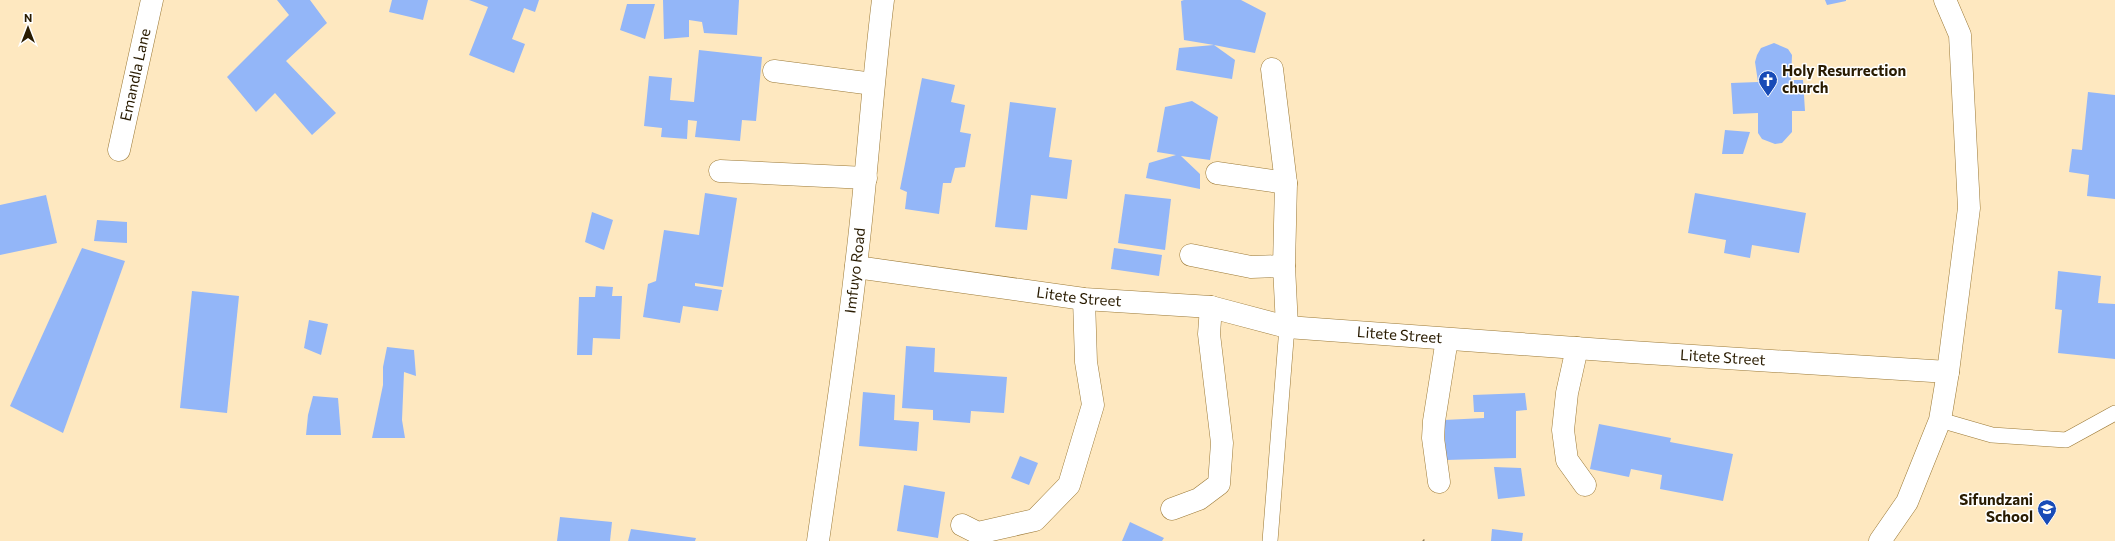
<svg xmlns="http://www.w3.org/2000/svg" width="2115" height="541" font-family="Commissioner,sans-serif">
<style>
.building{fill:#93b6f8}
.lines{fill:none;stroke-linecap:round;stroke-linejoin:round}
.service-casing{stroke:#9b7936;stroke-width:16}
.minor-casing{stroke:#9b7936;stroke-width:23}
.secondary-casing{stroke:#9b7936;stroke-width:23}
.path{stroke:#8d7c5b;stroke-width:2.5;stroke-dasharray:3 3;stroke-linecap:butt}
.service{stroke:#fff;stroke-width:15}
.minor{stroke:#fff;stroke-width:22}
.secondary{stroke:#fff;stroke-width:22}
.labels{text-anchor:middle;stroke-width:3;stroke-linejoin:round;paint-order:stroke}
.poi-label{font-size:15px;font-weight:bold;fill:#291b01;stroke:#fff;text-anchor:start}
.street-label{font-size:15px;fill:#291b01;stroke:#fff}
</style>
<rect width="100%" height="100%" fill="#fee8c0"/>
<!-- building -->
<g class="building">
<path d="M277,0H310L327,23L286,61L336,113L312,135L275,93L256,112L227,77L289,15Z"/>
<path d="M392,0H428L423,20L389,12Z"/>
<path d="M469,0H539L535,12L524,8L512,39L525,44L514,73L469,55L488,7Z"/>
<path d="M663,0H739L737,35L704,33L702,22L689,20V37L664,39Z"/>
<path d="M1184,0H1241L1266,13L1255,53L1214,45L1235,60L1232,79L1176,70L1179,48L1214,45L1184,40L1181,1Z"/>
<path d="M1825,0H1846V1L1827,5Z"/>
<path d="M627,4H655L645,39L620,30Z"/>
<path d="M1774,43L1788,49L1792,55L1791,80H1803L1805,111H1792V132L1782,143L1775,144L1762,139L1758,133V113L1733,114L1731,83L1758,82L1755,62L1757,55L1761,48Z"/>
<path d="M699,50L762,57L756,121L742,120L740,141L695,137L697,121L688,120L687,139L661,137L662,128L644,126L649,76L672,78L670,100L694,102Z"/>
<path d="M922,78L955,85L951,102L965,105L960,132L971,134L965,167L955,168L951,183H943L939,214L905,209L907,192L900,189Z"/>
<path d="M2088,92L2115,95V199L2087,196L2089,175L2069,172L2072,149L2082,150Z"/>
<path d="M1192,101L1218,117L1210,160L1181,156L1200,174V189L1146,178L1149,163L1176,155L1157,152L1165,107Z"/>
<path d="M1010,102L1056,108L1049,157L1072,160L1067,199L1031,195L1027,230L995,227Z"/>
<path d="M1725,130L1750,132L1743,154H1722Z"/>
<path d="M705,193L737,198L723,287L695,283V286L722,290L718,311L683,306L680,323L643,317L648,284L656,281L664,230L699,235Z"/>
<path d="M1695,193L1806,213L1799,253L1752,245L1750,258L1724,253L1726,240L1688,233Z"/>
<path d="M1125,194L1171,199L1165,250L1118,243Z"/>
<path d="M46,195L57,243L0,255V205Z"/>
<path d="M592,212L613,220L604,250L585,242Z"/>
<path d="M97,220L127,222V243L94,241Z"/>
<path d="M82,248L125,261L63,433L10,406Z"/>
<path d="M1114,248L1162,255L1159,276L1111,269Z"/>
<path d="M2058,271L2101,276L2098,303L2115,304V359L2058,353L2062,310L2055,309Z"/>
<path d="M596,286L613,287L612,296H622L620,339L593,338L592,355H577L579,297H595Z"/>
<path d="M192,291L239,296L227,413L180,408Z"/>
<path d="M309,320L328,324L321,355L304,348Z"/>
<path d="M906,346L935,348L934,372L1007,377L1004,413L971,411L970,423L933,420V410L902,408Z"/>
<path d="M387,347L414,350L416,376L404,372L402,420L405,438H372L383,385V367Z"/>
<path d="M863,392L895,395L894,420L919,422L917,451L859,446Z"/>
<path d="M1525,393L1527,410L1516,411V458L1446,460L1444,420L1484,418V412H1474L1473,395Z"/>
<path d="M313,396L338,398L341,435H306L308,415Z"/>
<path d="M1599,424L1671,438L1670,442L1733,454L1723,501L1660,489L1662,475L1631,469L1629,477L1590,469Z"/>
<path d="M1020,456L1038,463L1029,485L1011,478Z"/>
<path d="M1494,467L1521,468L1525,496L1498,499Z"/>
<path d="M904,485L945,492L938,538L897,531Z"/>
<path d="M560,517L612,522L610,541H557Z"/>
<path d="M1130,522L1164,538L1162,541H1122Z"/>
<path d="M631,529L696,538L695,541H628Z"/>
<path d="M1492,529L1523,533L1522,541H1491Z"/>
</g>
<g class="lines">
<!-- service casing -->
<g class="service-casing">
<g id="service">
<path d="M1940,420L1992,435L2066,440L2115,413"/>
<path d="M1270,541L1287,327"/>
</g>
</g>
<!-- minor casing -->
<g class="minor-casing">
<g id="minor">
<path d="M1272,69L1286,183L1284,266L1287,327"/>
<path d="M774,71L873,84"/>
<path id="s1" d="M119,150L152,0"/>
<path d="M720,171L866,178"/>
<path d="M1217,173L1286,183"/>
<path d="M1191,255L1251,267L1284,266"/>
<path id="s2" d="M856,267L1084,299L1211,307L1287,327L1631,352L1948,372"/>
<path d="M1577,348L1567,393L1563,430L1567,460L1585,485"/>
<path d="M1439,482L1433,438L1434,421L1447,339"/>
<path d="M1172,509L1199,499L1219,484L1222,443L1209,334L1211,307"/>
<path d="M962,525L978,533L1035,520L1069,485L1093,405L1086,362L1084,299"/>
<path id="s3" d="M818,541C831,449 846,357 856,265C867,177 872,88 883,0"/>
</g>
</g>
<!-- secondary casing -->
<g class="secondary-casing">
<path id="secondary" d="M1880,541L1907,502L1940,420L1948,372L1969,208L1960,35L1945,0"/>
</g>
<!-- path -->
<path class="path" d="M1423,540L1424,541"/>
<!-- service -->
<use href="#service" class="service"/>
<!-- minor -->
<use href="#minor" class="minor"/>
<!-- secondary -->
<use href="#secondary" class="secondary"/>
</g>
<!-- icons -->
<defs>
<g id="church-pin" transform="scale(1)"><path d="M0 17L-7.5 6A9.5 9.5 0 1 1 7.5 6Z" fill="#184bb7" stroke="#fff"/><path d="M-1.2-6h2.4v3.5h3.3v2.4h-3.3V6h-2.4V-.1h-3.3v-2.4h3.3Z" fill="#fff"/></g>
<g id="school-pin" transform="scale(1)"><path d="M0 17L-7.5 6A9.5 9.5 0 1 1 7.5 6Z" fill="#184bb7" stroke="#fff"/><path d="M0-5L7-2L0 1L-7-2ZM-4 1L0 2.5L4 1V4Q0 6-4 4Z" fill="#fff"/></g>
</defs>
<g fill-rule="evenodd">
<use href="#church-pin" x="1768" y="80"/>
<use href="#school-pin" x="2047" y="509"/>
</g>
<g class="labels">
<!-- poi labels -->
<g class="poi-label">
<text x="1782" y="76">Holy Resurrection<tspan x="1782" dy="17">church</tspan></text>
<text x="2033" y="505" text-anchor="end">Sifundzani<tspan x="2033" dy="17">School</tspan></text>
</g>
<!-- street labels -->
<g class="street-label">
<text dy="5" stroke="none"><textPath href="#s1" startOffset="77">Emandla Lane</textPath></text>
<text dy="5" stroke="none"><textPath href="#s3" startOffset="273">Imfuyo Road</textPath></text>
<text dy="5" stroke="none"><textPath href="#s2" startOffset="225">Litete Street</textPath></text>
<text dy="5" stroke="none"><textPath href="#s2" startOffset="549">Litete Street</textPath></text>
<text dy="5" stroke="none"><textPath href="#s2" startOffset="873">Litete Street</textPath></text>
</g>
</g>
<!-- north arrow -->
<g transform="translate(28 28)" stroke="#ffffff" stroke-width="3" paint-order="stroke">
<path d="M0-3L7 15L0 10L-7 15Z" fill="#291b01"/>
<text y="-6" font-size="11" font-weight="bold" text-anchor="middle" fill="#291b01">N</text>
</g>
</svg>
